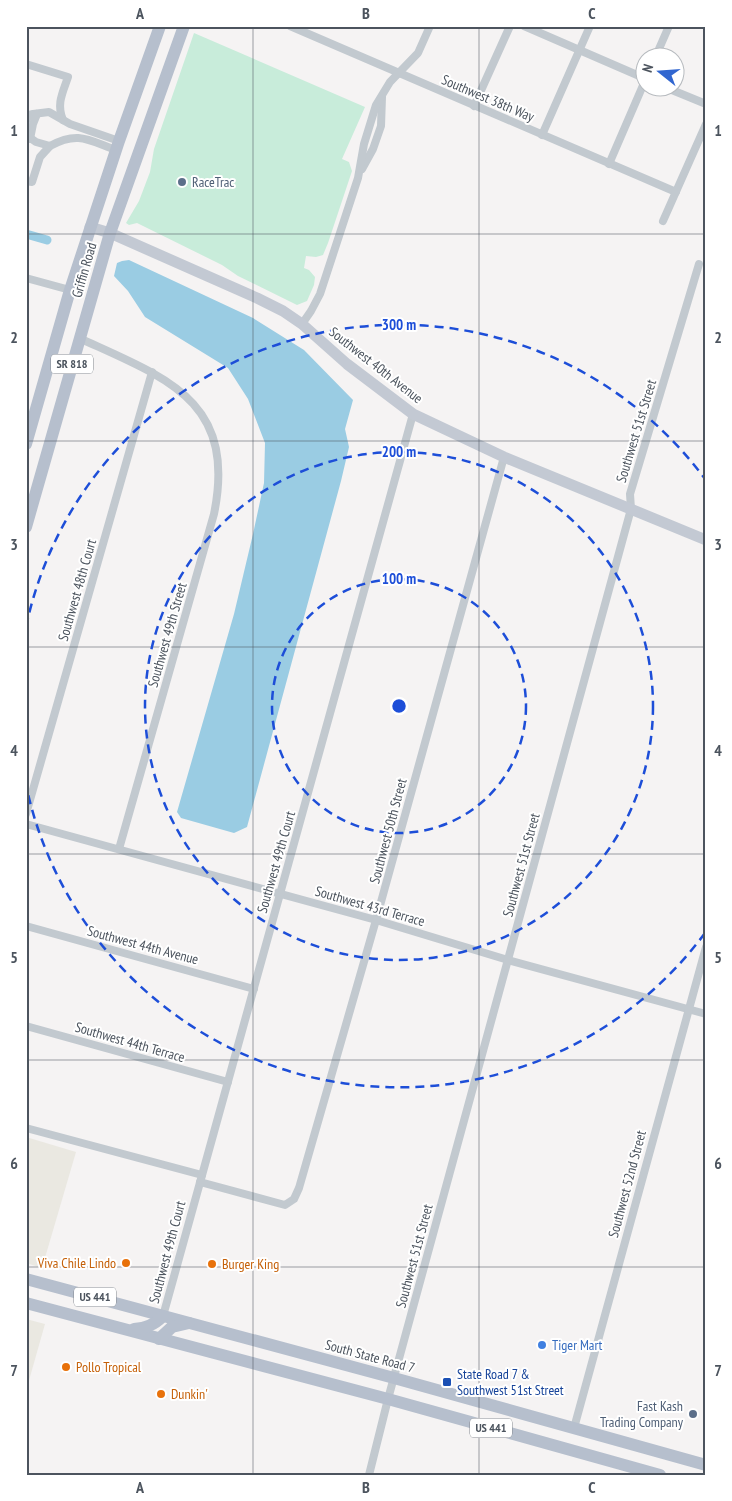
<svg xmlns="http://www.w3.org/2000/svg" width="732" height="1501" font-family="'PT Sans Narrow',sans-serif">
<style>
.commercial{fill:#eae8e1}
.green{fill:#c8ecda}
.water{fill:#9acce3}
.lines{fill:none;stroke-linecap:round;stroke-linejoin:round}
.canal{stroke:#9acce3;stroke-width:9}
.street{stroke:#c2c9cf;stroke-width:8}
.secondary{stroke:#c3c9d3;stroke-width:11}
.primary{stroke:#b6bfcd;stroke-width:12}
.grid{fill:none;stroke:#4c545e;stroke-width:1;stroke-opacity:0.55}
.ring{fill:none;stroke:#1d4ed8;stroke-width:2.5;stroke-dasharray:9 6}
.service-dot{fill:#5c6f8a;stroke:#fff;stroke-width:2}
.food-dot{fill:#e8710a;stroke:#fff;stroke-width:2}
.shop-dot{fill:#3f7fe0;stroke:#fff;stroke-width:2}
.transit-dot{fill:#1a4fb4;stroke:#fff;stroke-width:2}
.labels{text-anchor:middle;stroke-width:4;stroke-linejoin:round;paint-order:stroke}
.shield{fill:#fff;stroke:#82878e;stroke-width:1}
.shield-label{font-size:12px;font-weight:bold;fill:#4c545e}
.street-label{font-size:14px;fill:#4c545e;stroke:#fff}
.service-label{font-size:14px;fill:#4e5e75;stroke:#fff;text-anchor:start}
.food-label{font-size:14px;fill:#c56008;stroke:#fff;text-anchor:start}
.shop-label{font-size:14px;fill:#366cbe;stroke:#fff;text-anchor:start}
.transit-label{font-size:14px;fill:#164399;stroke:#fff;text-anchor:start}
.centre{fill:#1d4ed8;stroke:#fff;stroke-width:2.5}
.ring-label{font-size:15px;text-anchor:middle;font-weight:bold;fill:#1d4ed8;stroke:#fff;stroke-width:4;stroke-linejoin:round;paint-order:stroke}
.neatline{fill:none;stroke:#4c545e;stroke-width:2}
.grid-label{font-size:16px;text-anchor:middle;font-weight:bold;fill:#4c545e}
</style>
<rect width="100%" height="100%" fill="#f5f3f3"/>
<!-- commercial -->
<g class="commercial">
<path d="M26,1137L76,1152L42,1268L26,1263Z"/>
<path d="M26,1319L45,1324L26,1391Z"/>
</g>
<!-- green -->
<path class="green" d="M194,33L365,107L342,159L349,162L352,171L328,243L323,255L316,257L306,256L304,268L309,270L315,277L314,285L307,301L297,305L238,276L222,265L137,223L129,225L126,223L139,201L150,172L154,149Z"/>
<!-- water -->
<path class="water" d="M129,260L253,318L304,350L353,400L345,429L349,447L341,481L247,827L234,833L181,818L177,812L234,614L253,534L264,483L265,443L248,399L228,368L145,317L128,291L114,276L117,263L122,261Z"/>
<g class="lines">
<!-- canal -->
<path class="canal" d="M26,234L47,240"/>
<!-- street -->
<g class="street">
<path d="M290,26L676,192"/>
<path d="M524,26L644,78"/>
<path d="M655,58L669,26"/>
<path d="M26,64L68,77C63,92 56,104 63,120"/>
<path d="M667,88L706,104"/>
<path d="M474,106L510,26"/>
<path d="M26,121L29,115L33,114L49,112L70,124L119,141"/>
<path d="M26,135L36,142L50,146C78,131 88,140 116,150"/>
<path d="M542,135L590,26"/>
<path d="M30,139L33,124L37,114"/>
<path d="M609,164L644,83"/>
<path d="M362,169L373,149L381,126L382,97"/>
<path d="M26,181L32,182L40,157L50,146"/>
<path d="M663,221L706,124"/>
<path d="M26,278L70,290"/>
<path d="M302,324L311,311L320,294L358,178L364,144L376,105L390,82L418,53L430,26"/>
<path d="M79,338C166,378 237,400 214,514L119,849"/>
<path d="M26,814L152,372"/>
<path d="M26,824L376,920L508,960L706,1014"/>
<path d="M26,926L254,989"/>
<path d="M26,1026L228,1082"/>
<path d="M26,1128L202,1175"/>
<path d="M200,1182L285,1205L294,1199L299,1188L376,920L504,457"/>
<path d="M163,1316L413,414"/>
<path d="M574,1428L706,947"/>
<path d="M369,1475L388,1399L631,509L630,494L699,264"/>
</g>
<!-- secondary -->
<path class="secondary" d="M90,227L110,233L257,298L283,311L302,324L347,364L413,414L504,457L706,540"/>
<!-- primary -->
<g class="primary">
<path d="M26,444L70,290L119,141L160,26"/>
<path d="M26,527L110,233L184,26"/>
<path d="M26,1279L394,1378L706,1465"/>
<path d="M26,1303L388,1399L660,1475"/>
<path d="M134,1329C146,1328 154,1325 163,1316"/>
<path d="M159,1339L172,1327L189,1323"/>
</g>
</g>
<!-- grid -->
<path class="grid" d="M253,26V1475M479,26V1475M26,234H706M26,441H706M26,647H706M26,854H706M26,1060H706M26,1267H706"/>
<!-- distance rings -->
<g class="ring">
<circle cx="399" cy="706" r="127"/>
<circle cx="399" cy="706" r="254"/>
<path d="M705 933A381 381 0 0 1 26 785M26 627A381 381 0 0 1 705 479"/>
</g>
<!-- markers -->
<g class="service-dot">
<circle cx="182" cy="182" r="5"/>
<circle cx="693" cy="1414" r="5"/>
</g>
<g class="food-dot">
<circle cx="126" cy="1263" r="5"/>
<circle cx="212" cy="1264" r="5"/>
<circle cx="66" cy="1367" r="5"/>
<circle cx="161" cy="1394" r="5"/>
</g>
<circle class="shop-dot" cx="542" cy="1345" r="5"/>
<rect class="transit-dot" x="442" y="1377" width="10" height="10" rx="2.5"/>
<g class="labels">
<!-- shield labels -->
<g class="shield">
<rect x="51" y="354.5" width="42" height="19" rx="4"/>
<rect x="74" y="1287.5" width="42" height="19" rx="4"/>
<rect x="470" y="1418.5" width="42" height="19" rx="4"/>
</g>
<g class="shield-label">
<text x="72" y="368">SR 818</text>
<text x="95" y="1301">US 441</text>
<text x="491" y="1432">US 441</text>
</g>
<!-- street labels -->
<g class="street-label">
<text transform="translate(488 98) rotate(23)" y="5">Southwest 38th Way</text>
<text transform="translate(84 270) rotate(-74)" y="5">Griffin Road</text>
<text transform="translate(376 365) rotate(38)" y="5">Southwest 40th Avenue</text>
<text transform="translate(636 431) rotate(-73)" y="5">Southwest 51st Street</text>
<text transform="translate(77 590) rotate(-74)" y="5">Southwest 48th Court</text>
<text transform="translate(167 635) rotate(-74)" y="5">Southwest 49th Street</text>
<text transform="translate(388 831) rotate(-75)" y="5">Southwest 50th Street</text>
<text transform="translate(276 862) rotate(-74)" y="5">Southwest 49th Court</text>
<text transform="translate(521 865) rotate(-75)" y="5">Southwest 51st Street</text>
<text transform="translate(370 906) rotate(16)" y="5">Southwest 43rd Terrace</text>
<text transform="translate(143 945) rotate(15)" y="5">Southwest 44th Avenue</text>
<text transform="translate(130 1042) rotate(16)" y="5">Southwest 44th Terrace</text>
<text transform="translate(627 1184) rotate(-75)" y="5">Southwest 52nd Street</text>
<text transform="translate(167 1252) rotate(-75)" y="5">Southwest 49th Court</text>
<text transform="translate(414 1256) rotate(-75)" y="5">Southwest 51st Street</text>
<text transform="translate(370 1356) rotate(15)" y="5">South State Road 7</text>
</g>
<!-- service labels -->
<g class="service-label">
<text x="192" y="187">RaceTrac</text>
<text x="683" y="1411" text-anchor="end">Fast Kash<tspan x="683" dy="16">Trading Company</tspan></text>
</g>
<!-- food labels -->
<g class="food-label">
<text x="116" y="1268" text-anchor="end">Viva Chile Lindo</text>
<text x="222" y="1269">Burger King</text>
<text x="76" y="1372">Pollo Tropical</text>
<text x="171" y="1399">Dunkin'</text>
</g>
<!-- shop labels -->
<g class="shop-label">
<text x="552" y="1350">Tiger Mart</text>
</g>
<!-- transit labels -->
<g class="transit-label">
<text x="457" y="1379">State Road 7 &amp;<tspan x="457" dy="16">Southwest 51st Street</tspan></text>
</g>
</g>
<circle cx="399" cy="706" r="8" class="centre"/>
<g class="ring-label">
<text x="399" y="330">300 m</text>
<text x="399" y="457">200 m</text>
<text x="399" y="584">100 m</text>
</g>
<!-- border -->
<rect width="732" height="1501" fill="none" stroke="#ffffff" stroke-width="55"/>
<!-- north arrow -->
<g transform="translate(660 72) rotate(287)"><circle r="24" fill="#ffffff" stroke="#b7bbbf"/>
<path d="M0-4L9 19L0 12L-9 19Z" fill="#3166d0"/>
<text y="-8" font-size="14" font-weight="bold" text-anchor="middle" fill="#4c545e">N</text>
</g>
<rect x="28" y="28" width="676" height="1446" class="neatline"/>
<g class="grid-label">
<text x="140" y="19">A</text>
<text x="366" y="19">B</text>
<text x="592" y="19">C</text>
<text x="14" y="136">1</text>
<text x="718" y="136">1</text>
<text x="14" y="343">2</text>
<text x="718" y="343">2</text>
<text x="14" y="550">3</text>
<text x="718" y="550">3</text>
<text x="14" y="756">4</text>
<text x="718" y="756">4</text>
<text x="14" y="963">5</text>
<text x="718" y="963">5</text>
<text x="14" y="1169">6</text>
<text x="718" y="1169">6</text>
<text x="14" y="1376">7</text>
<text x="718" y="1376">7</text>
<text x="140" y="1493">A</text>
<text x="366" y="1493">B</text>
<text x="592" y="1493">C</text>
</g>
</svg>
